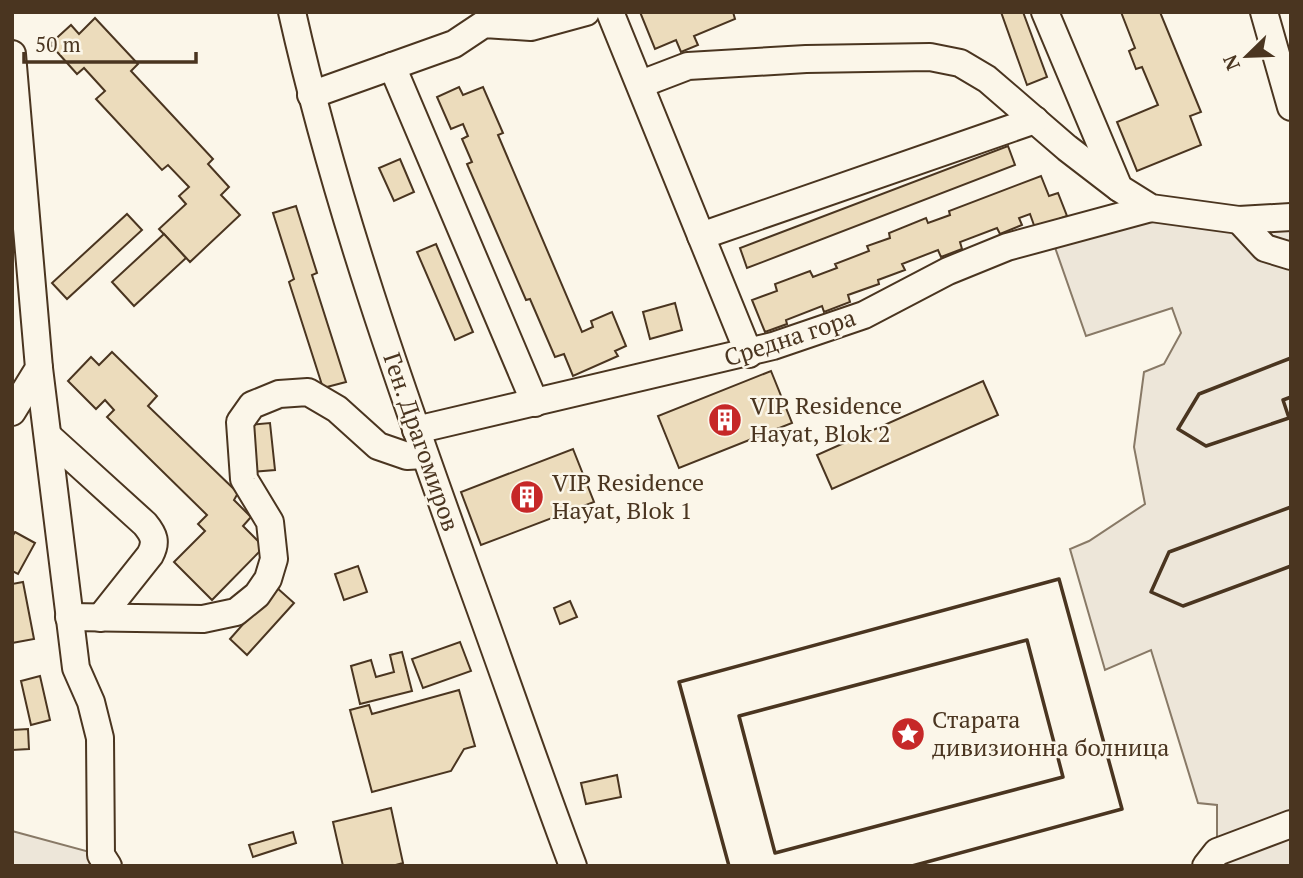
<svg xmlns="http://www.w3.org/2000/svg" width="1303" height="878" font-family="'PT Serif',serif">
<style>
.green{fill:#ede6d9;stroke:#887966;stroke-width:2}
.building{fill:#ecdcbc;stroke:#4a3520;stroke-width:2}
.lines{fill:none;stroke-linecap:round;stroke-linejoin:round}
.minor-casing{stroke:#4a3520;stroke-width:30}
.minor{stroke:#fbf6e9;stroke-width:26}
.wall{stroke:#4a3520;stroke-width:3.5}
.labels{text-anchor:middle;stroke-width:5;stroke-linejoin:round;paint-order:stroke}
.street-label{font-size:24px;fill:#4a3520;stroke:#fbf6e9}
.poi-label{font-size:24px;fill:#4a3520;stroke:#fbf6e9;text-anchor:start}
</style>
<rect width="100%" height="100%" fill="#fbf6e9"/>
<!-- green -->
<g class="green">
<path d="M1291,217V866H1209L1217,852V805L1198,803L1151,650L1105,670L1070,549L1089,541L1145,504L1134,447L1144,372L1164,364L1181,333L1172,308L1086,336L1051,236L1155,221Z"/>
<path d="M12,831L101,855L108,866H12Z"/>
</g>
<!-- building -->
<g class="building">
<path d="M640,12H733L735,19L694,36L698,45L681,52L676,40L655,49Z"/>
<path d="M1001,12H1023L1047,77L1027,85Z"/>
<path d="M1121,12H1160L1201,112L1190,116L1201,145L1137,171L1117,122L1158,105L1142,67L1136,69L1129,51L1135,48Z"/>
<path d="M95,18L138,64L131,71L213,159L208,164L229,187L221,195L240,215L190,262L159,229L186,204L179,196L189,187L168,165L162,170L96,99L105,91L84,68L77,74L50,44L71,25L79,34Z"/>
<path d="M459,87L463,95L483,87L503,133L498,135L582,332L593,327L591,321L612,312L626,346L615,351L618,356L573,376L564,354L555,357L530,299L526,300L467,164L472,162L462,139L468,136L463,124L451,129L437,97Z"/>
<path d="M1008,146L1015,165L747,268L740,248Z"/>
<path d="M400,159L414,192L394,201L379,168Z"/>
<path d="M1041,176L1049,196L1058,193L1067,216L1035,228L1030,214L1019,218L1022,225L1000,234L997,228L960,242L962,249L941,257L938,250L902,264L905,270L878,280L879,284L848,295L850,302L824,312L822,306L786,320L787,324L765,332L752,300L777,291L775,284L810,271L813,277L837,268L835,264L869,251L867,246L890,238L889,233L926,218L928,223L950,215L949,211Z"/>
<path d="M296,206L317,273L312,275L346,382L323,388L289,282L294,279L273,213Z"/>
<path d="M127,214L142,230L67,299L52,283Z"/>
<path d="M164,234L186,258L134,306L112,282Z"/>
<path d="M436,244L473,332L455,340L417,252Z"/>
<path d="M675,303L682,330L650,339L643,312Z"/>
<path d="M112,352L157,396L148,406L238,493L234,500L251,517L243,526L264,547L212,600L174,562L205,531L198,524L207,515L107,417L114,410L105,400L96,409L68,381L91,357L99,365Z"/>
<path d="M771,371L792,423L679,468L658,416Z"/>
<path d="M983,381L998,415L832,489L817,455Z"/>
<path d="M270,423L275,470L252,472L247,425Z"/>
<path d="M573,449L594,502L481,545L461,492Z"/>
<path d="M15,532L35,543L18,574L12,571V537Z"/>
<path d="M358,566L367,592L344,600L335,574Z"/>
<path d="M23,582L34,639L12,643V584Z"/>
<path d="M276,587L294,603L247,655L230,639Z"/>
<path d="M570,601L577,617L560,624L554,608Z"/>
<path d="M460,642L471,671L423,688L412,659Z"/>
<path d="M402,652L412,691L360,704L351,666L371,660L376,677L394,672L390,655Z"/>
<path d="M40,676L50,720L31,725L21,681Z"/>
<path d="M459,690L475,746L464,749L451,771L372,792L350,710L369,705L372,714Z"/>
<path d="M28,729L29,749L12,750V730Z"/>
<path d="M617,775L621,797L586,804L581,783Z"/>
<path d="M391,808L403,863L392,866H343L333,822Z"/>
<path d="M293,832L296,843L253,857L249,845Z"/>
</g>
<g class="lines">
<!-- minor casing -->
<g class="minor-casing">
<g id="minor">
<path d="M292,12C335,203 401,389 467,572C503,670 536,768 573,866"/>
<path d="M610,12L749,354"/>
<path d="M1045,12L1119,188L1151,208L1239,220L1291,217"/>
<path d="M1264,12L1291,107"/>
<path d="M12,54L39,368L12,412"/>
<path d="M392,66L535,403"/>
<path d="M641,84L688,66L806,59L930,57L960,63L987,79L1067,148L1119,188"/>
<path d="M311,95L454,44L484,24L531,27L586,12"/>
<path d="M1239,220L1265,248L1291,256"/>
<path d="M701,236L1035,120"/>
<path d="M39,368L76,668L91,702L100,738L101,855L108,866"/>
<path d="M416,430L773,346L864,315L948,271L1007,247L1151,208"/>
<path d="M48,436L145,524C154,535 157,542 150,555L100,618"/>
<path d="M69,617L203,619L236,612L257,595L268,579L274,559L270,522L244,479L240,422L252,405L279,394L308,392L337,409L378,446L407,456L424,455"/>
<path d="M1206,866L1217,852L1291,824"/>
</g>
</g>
<!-- minor -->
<use href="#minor" class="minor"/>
<!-- wall -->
<g class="wall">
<path d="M1291,358L1199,394L1178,429L1206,446L1289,418L1283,400L1291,397"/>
<path d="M1291,507L1169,552L1151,592L1183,606L1291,566"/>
<path d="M1027,640L1063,777L775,853L739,716Z"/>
<path d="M729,866L679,682L1059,579L1122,809L912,866"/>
</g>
</g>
<!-- icons -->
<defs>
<g id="building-disc" transform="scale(1.75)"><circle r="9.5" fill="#c62828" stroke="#fbf6e9"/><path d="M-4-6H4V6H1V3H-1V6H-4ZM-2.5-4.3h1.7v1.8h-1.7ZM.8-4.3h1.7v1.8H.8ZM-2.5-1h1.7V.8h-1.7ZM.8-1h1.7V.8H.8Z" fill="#fff"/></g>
<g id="sight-disc" transform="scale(1.75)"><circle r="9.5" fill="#c62828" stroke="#fbf6e9"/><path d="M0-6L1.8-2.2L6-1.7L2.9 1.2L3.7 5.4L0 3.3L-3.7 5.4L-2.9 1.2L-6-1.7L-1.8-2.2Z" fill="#fff"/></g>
</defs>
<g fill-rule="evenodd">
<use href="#building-disc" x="725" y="420"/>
<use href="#building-disc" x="527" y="497"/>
<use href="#sight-disc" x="908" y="734"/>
</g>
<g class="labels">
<!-- street labels -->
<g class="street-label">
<text transform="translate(790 338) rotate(-18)" y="8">Средна гора</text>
<text transform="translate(421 442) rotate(71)" y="8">Ген. Драгомиров</text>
</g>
<!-- poi labels -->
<g class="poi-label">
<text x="750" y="414">VIP Residence<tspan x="750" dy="28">Hayat, Blok 2</tspan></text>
<text x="552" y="491">VIP Residence<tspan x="552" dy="28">Hayat, Blok 1</tspan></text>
<text x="932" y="728">Старата<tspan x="932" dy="28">дивизионна болница</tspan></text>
</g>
</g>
<!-- border -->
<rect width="1303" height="878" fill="none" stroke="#4a3520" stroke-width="28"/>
<!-- north arrow -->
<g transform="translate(1247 56) rotate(247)" stroke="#fbf6e9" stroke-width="5" paint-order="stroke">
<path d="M0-5L12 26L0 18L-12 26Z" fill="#4a3520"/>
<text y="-10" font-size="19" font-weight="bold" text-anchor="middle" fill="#4a3520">N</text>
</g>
<!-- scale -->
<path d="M24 52v10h172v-10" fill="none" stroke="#4a3520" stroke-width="3.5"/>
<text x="35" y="52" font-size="21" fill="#4a3520" stroke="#fbf6e9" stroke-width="5" paint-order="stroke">50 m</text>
</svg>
